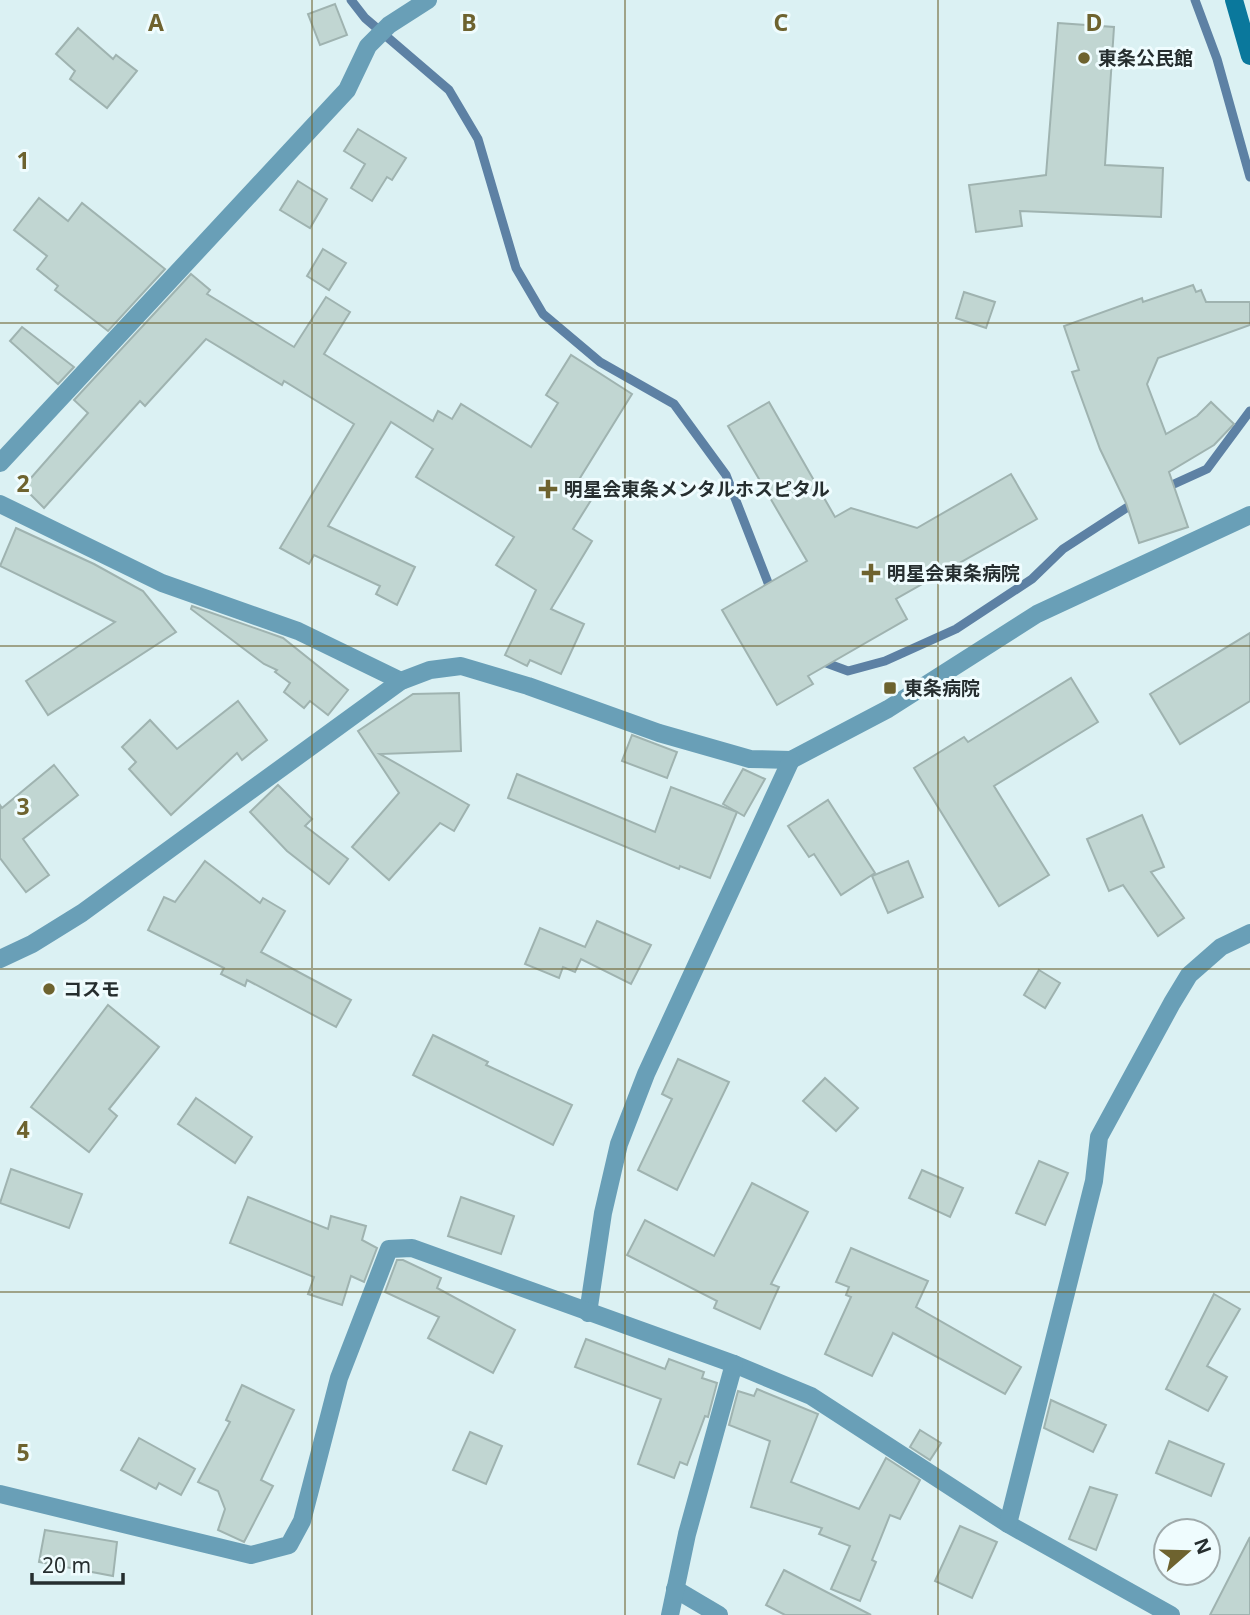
<svg xmlns="http://www.w3.org/2000/svg" width="1250" height="1615" font-family="'Noto Sans','Noto Sans JP',sans-serif">
<style>
.lines{fill:none;stroke-linecap:round;stroke-linejoin:round}
.stream{stroke:#5d81a4;stroke-width:9}
.building{fill:#c1d6d2;stroke:#9fb3b0;stroke-width:2}
.street{stroke:#699fb7;stroke-width:18}
.secondary{stroke:#0a789c;stroke-width:18}
.grid{fill:none;stroke:#6e632f;stroke-width:2;stroke-opacity:0.55}
.poi-dot{fill:#6e632f;stroke:#effcfe;stroke-width:2.5}
.labels{text-anchor:middle;stroke-width:6;stroke-linejoin:round;paint-order:stroke}
.poi-label{font-size:19px;font-weight:bold;fill:#262e2f;stroke:#effcfe;text-anchor:start}
.grid-label{font-size:23px;text-anchor:middle;font-weight:bold;fill:#6e632f;stroke:#effcfe;stroke-width:6;stroke-linejoin:round;paint-order:stroke}
</style>
<rect width="100%" height="100%" fill="#dbf1f3"/>
<g class="lines">
<!-- stream -->
<g class="stream">
<path d="M351,0L365,18L449,90L478,139L516,268L543,314L600,362L674,404L726,475L772,593"/>
<path d="M1195,0L1217,59L1250,177"/>
<path d="M1163,489L1207,469L1250,411"/>
<path d="M818,660L848,671L885,661L956,629L1032,579L1063,549L1137,501"/>
</g>
</g>
<!-- building -->
<g class="building">
<path d="M335,4L347,35L320,45L308,14Z"/>
<path d="M1058,23L1114,27L1105,165L1163,168L1161,217L1020,211L1022,226L976,232L969,185L1046,175Z"/>
<path d="M78,28L113,59L116,55L137,71L107,108L70,79L75,71L56,54Z"/>
<path d="M358,129L406,158L392,180L387,177L372,201L351,188L365,164L344,151Z"/>
<path d="M298,181L327,199L310,228L280,210Z"/>
<path d="M39,198L68,221L82,203L165,269L108,331L55,290L58,286L37,269L47,256L14,230Z"/>
<path d="M323,249L346,263L329,290L307,276Z"/>
<path d="M191,274L210,290L207,294L294,347L326,297L350,312L324,354L433,421L438,411L452,419L461,404L531,447L558,403L546,395L571,355L632,394L580,478L598,489L573,529L592,541L551,609L584,624L561,674L530,660L527,666L505,655L536,590L496,565L514,537L416,477L433,449L391,422L328,526L415,567L397,605L376,594L380,586L314,555L309,564L280,548L354,424L284,381L282,385L206,339L145,406L140,401L44,508L23,487L88,413L74,400Z"/>
<path d="M1193,285L1196,292L1201,290L1206,302H1250V325L1158,358L1147,384L1166,434L1197,416L1211,402L1234,424L1214,445L1169,472L1188,527L1139,543L1126,503L1100,449L1072,372L1079,370L1064,326L1142,298L1143,302Z"/>
<path d="M964,292L995,302L986,328L956,318Z"/>
<path d="M22,327L74,367L58,384L10,341Z"/>
<path d="M769,402L835,517L851,508L917,528L1011,474L1037,519L896,599L907,619L808,676L813,684L777,705L722,610L807,561L728,426Z"/>
<path d="M16,528L94,564L143,591L176,632L48,715L26,681L115,622L0,566Z"/>
<path d="M192,606L283,638L348,690L328,715L310,701L304,708L284,692L290,683L275,672L277,670L264,664L191,609Z"/>
<path d="M1250,633V701L1180,744L1150,694Z"/>
<path d="M1071,678L1098,722L994,786L1049,875L999,906L914,768L964,737L968,742Z"/>
<path d="M459,693L461,751L380,754L469,805L454,831L440,823L389,880L352,847L399,793L358,731L413,694Z"/>
<path d="M238,701L267,740L242,760L237,753L171,815L129,769L136,762L122,747L150,720L177,749Z"/>
<path d="M632,735L677,752L667,778L622,761Z"/>
<path d="M54,765L78,795L23,839L49,875L26,892L0,858V805L2,808Z"/>
<path d="M743,769L765,779L744,816L723,804Z"/>
<path d="M517,774L655,832L671,787L737,812L710,878L680,866L679,869L508,798Z"/>
<path d="M278,785L312,819L305,826L348,859L329,884L287,851L250,812Z"/>
<path d="M828,800L875,873L841,895L814,854L809,857L788,826Z"/>
<path d="M1142,815L1164,867L1151,872L1184,918L1158,936L1123,885L1109,891L1087,839Z"/>
<path d="M205,861L260,903L263,898L285,911L261,952L351,1000L336,1027L247,980L245,986L221,974L224,968L148,930L164,897L175,902Z"/>
<path d="M908,861L923,897L888,913L872,876Z"/>
<path d="M597,921L651,945L631,984L581,959L575,972L563,967L559,978L525,964L540,928L585,947Z"/>
<path d="M1039,970L1060,983L1045,1008L1024,995Z"/>
<path d="M108,1005L159,1047L109,1109L117,1116L89,1152L31,1107Z"/>
<path d="M433,1035L488,1062L486,1065L572,1105L553,1145L413,1075Z"/>
<path d="M678,1059L729,1082L677,1190L638,1170L672,1099L662,1094Z"/>
<path d="M825,1078L858,1108L836,1131L803,1101Z"/>
<path d="M196,1098L252,1137L235,1163L178,1124Z"/>
<path d="M1039,1161L1068,1173L1045,1225L1016,1213Z"/>
<path d="M11,1169L82,1194L69,1228L0,1203Z"/>
<path d="M922,1170L963,1188L950,1217L909,1198Z"/>
<path d="M752,1183L808,1212L771,1284L779,1287L760,1329L714,1308L717,1301L627,1255L645,1220L714,1256Z"/>
<path d="M248,1197L328,1229L331,1216L366,1226L362,1240L377,1248L364,1282L351,1276L342,1305L308,1294L314,1277L230,1243Z"/>
<path d="M461,1197L514,1216L501,1254L448,1236Z"/>
<path d="M851,1248L928,1281L916,1307L1021,1367L1005,1394L893,1333L872,1376L825,1354L851,1297L846,1295L849,1287L836,1282Z"/>
<path d="M397,1260H403L441,1278L437,1288L515,1330L493,1373L428,1338L439,1317L385,1292Z"/>
<path d="M1214,1294L1240,1309L1207,1366L1227,1377L1208,1411L1166,1389Z"/>
<path d="M586,1339L665,1369L669,1359L704,1372L702,1378L717,1383L708,1417L705,1416L687,1465L680,1462L674,1478L638,1464L661,1399L575,1367Z"/>
<path d="M242,1385L294,1410L261,1480L273,1486L244,1542L218,1530L225,1509L218,1491L198,1482L230,1422L226,1420Z"/>
<path d="M757,1389L818,1414L791,1482L859,1509L886,1458L920,1480L900,1519L890,1515L872,1560L876,1562L860,1601L831,1589L850,1546L819,1534L822,1528L751,1507L770,1441L729,1425L738,1391L754,1396Z"/>
<path d="M1051,1400L1106,1425L1093,1452L1044,1428Z"/>
<path d="M920,1430L941,1443L930,1460L910,1447Z"/>
<path d="M470,1432L502,1446L486,1484L453,1470Z"/>
<path d="M139,1438L195,1469L181,1495L159,1483L156,1489L121,1470Z"/>
<path d="M1169,1441L1224,1464L1211,1496L1156,1473Z"/>
<path d="M1090,1487L1117,1495L1096,1550L1069,1539Z"/>
<path d="M960,1526L997,1542L972,1598L935,1581Z"/>
<path d="M45,1530L117,1542L113,1576L39,1562Z"/>
<path d="M1250,1537V1615H1210Z"/>
<path d="M784,1570L871,1615H785L766,1605Z"/>
</g>
<g class="lines">
<!-- street -->
<g class="street">
<path d="M0,463L347,90L368,46L389,25L428,0"/>
<path d="M0,504L162,583L298,631L401,681"/>
<path d="M0,959L32,944L82,913L401,681L430,670L461,666L528,686L659,733L750,759L791,760L888,709L1037,614L1250,515"/>
<path d="M588,1313L603,1213L619,1144L646,1074L791,760"/>
<path d="M0,1494L251,1555L289,1545L302,1521L339,1378L389,1249L412,1248L734,1364L811,1396L1008,1524L1171,1615"/>
<path d="M1008,1524L1094,1181L1099,1137L1172,1003L1189,975L1221,947L1250,933"/>
<path d="M675,1589L719,1615"/>
<path d="M670,1615L687,1534L734,1364"/>
</g>
<!-- secondary -->
<path class="secondary" d="M1234,0L1250,56"/>
</g>
<!-- grid -->
<path class="grid" d="M312,0V1615M625,0V1615M938,0V1615M0,323H1250M0,646H1250M0,969H1250M0,1292H1250"/>
<!-- markers -->
<g class="poi-dot">
<circle cx="1084" cy="58" r="7"/>
<path d="M544.5 478.5h7v7h7v7h-7v7h-7v-7h-7v-7h7z"/>
<path d="M867.5 562.5h7v7h7v7h-7v7h-7v-7h-7v-7h7z"/>
<rect x="883" y="681" width="14" height="14" rx="3.5"/>
<circle cx="49" cy="989" r="7"/>
</g>
<g class="labels">
<!-- poi labels -->
<g class="poi-label">
<text x="1098" y="65">東条公民館</text>
<text x="564" y="496">明星会東条メンタルホスピタル</text>
<text x="887" y="580">明星会東条病院</text>
<text x="904" y="695">東条病院</text>
<text x="63" y="996">コスモ</text>
</g>
</g>
<g class="grid-label">
<text x="156" y="31">A</text>
<text x="469" y="31">B</text>
<text x="781" y="31">C</text>
<text x="1094" y="31">D</text>
<text x="23" y="169">1</text>
<text x="23" y="492">2</text>
<text x="23" y="815">3</text>
<text x="23" y="1138">4</text>
<text x="23" y="1461">5</text>
</g>
<!-- north arrow -->
<g transform="translate(1187 1552) rotate(70)"><circle r="33" fill="#effcfe" stroke="#9faaab" stroke-width="2"/>
<path d="M0-5L12 26L0 18L-12 26Z" fill="#6e632f"/>
<text y="-10" font-size="19" font-weight="bold" text-anchor="middle" fill="#262e2f">N</text>
</g>
<!-- scale -->
<path d="M32 1573v10h91v-10" fill="none" stroke="#262e2f" stroke-width="3.5"/>
<text x="42" y="1573" font-size="21" fill="#262e2f" stroke="#effcfe" stroke-width="5" paint-order="stroke">20 m</text>
</svg>
